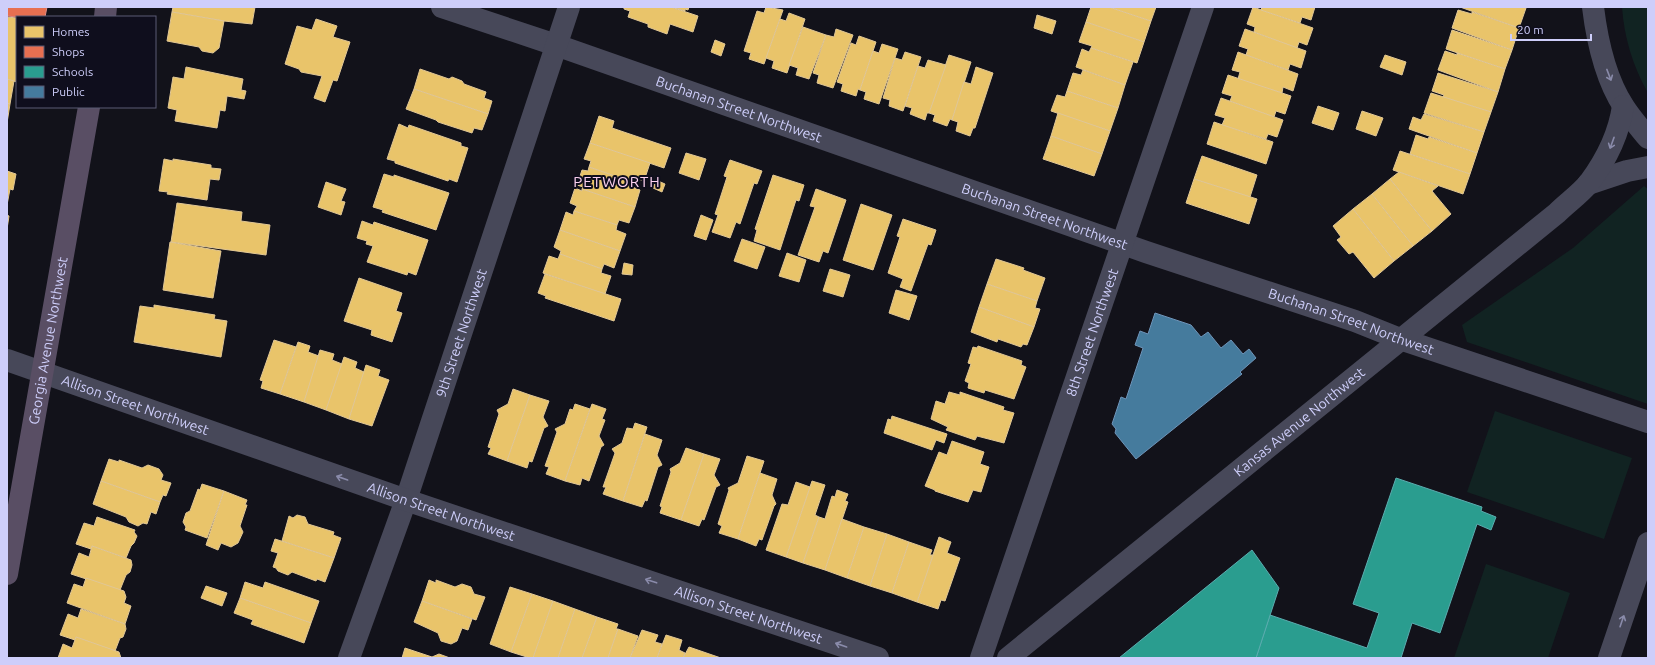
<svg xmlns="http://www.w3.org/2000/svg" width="1655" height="665" font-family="Ubuntu,sans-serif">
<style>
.green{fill:#112322}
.homes{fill:#e9c46a;stroke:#e1c795}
.shops{fill:#e76f51;stroke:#e08c84}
.schools{fill:#2a9d8f;stroke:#5bacaf}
.public{fill:#457b9d;stroke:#6e94b9}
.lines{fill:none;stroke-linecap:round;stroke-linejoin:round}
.minor{stroke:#474859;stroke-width:22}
.tertiary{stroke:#474859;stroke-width:22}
.trunk{stroke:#594e64;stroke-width:22}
.oneway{stroke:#8a8baa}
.labels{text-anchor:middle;stroke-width:4;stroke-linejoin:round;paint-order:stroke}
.street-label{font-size:14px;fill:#cecefa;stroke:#0f0e1d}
.neighbourhood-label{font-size:15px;letter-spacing:1px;fill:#fbd0ef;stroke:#0f0e1d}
</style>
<rect width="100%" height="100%" fill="#12121a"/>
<!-- green -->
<g class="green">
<path d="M1622,7H1648V93C1633,67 1624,37 1622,7Z"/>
<path d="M1644,186L1648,189V404L1467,342L1462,325L1573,248Z"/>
<path d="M1495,411L1632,458L1604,539L1467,492Z"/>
<path d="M1486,564L1570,593L1548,658H1454Z"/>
</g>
<!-- homes -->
<g class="homes">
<path d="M173,7H255L252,24L224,21L172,12Z"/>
<path d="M624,7H671L698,16L693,32L670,24L667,34L648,27V24L628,17L630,11L624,9Z"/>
<path d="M672,7H689L688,10L685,9V11Z"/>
<path d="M766,7L783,10L764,64L749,59L751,53L744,51L757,11L764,13Z"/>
<path d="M1091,7H1109L1151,21L1144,42L1086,22Z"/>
<path d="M1109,7H1156L1151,21Z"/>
<path d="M1253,7L1313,28L1307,45L1299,42L1297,48L1254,32L1255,27L1247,24Z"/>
<path d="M1262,7H1315L1311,20L1302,17L1300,23L1261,10Z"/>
<path d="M1460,7H1522L1526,8L1519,28Z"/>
<path d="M1458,10L1472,14V12L1519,28L1512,50L1452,28Z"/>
<path d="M172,12L224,21L219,48L213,53L202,51L199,47L167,41Z"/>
<path d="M789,13L805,19L787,73L772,68L774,61L766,58L780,19L786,21Z"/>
<path d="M1037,15L1056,21L1052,34L1034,28Z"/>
<path d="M7,17L17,18V82L7,79Z"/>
<path d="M316,19L337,26L333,37L350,42L337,81L333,80L325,102L314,98L322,76L301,72L299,69L285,64L297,26L312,30Z"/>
<path d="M1086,22L1144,42L1137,63L1091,48L1092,46L1079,42Z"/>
<path d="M803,27L826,35L809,79L796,75L798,68L789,65Z"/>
<path d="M836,29L853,35L833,88L817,83L819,75L813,73L826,35L834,37Z"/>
<path d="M1245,29L1306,51L1301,68L1290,64L1288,70L1246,55L1248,49L1239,46Z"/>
<path d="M1452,30L1512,50L1505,69L1446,49Z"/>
<path d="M859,36L876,42L860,90L858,89L856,96L841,91L843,84L837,82L851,43L856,45Z"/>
<path d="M715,40L725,44L721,56L711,52Z"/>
<path d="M882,44L898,49L879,104L864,99L866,92L860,90L873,51L879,53Z"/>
<path d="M1091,48L1133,62L1125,85L1076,67L1082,49L1089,52Z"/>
<path d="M1445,51L1457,55V53L1505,69L1498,92L1438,70Z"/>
<path d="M905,52L921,57L903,111L889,106L890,100L883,98L895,58L902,60Z"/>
<path d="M1238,52L1298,74L1293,91L1283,87L1282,93L1238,79L1240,72L1232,70Z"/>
<path d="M949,55L971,62L952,120L950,119L947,126L933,121L935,115L929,113Z"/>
<path d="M1385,55L1406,62L1402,75L1380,67Z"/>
<path d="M928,60L946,65L929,113H927L925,120L910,114L912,108L905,106L918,66L925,68Z"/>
<path d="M186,67L243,79L241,90L246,91L244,99L227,96L225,111L220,110L217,128L175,121L177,110L168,108L173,77L184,79Z"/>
<path d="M976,67L993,73L975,128H973L970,136L956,131L958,122L952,120L964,82L971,84Z"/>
<path d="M420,69L449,79L452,77L462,81L464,84L486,92L484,98L492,101L488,114L414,89Z"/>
<path d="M1083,70L1125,85L1118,108L1067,91L1073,73L1081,75Z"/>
<path d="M1438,73L1498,92L1491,112L1443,97L1444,95L1432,91Z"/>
<path d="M1228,75L1291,96L1285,114L1276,111L1274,117L1230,101L1232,96L1222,93Z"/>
<path d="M7,79L14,81L10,104L7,103Z"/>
<path d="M414,89L488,114L482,130L474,128L472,133L438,122L436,120L406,109Z"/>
<path d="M1067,91L1118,108L1110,131L1051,111L1057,95L1065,97Z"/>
<path d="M1431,93L1491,112L1484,132L1424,113Z"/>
<path d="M1221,98L1283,120L1277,137L1268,134L1266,139L1222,125L1225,118L1215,115Z"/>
<path d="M7,103L10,104L7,123Z"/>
<path d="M1318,106L1339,113L1333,130L1312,123Z"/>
<path d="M1362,111L1383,118L1376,136L1356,129Z"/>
<path d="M1058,113L1110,131L1102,154L1051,136Z"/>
<path d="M1424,114L1484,132L1477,153L1409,129L1413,117L1421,120Z"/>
<path d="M599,116L614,121L612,128L671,148L664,168L590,143Z"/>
<path d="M1214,122L1273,142L1266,164L1207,144Z"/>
<path d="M399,124L408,128L409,125L461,143V146L468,148L457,182L449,179L448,181L395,163V161L387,159Z"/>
<path d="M1416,135L1428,139L1429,137L1477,153L1470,174L1410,154Z"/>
<path d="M1051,136L1102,154L1094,176L1043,159Z"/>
<path d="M590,143L650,163L644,181L633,177L632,182L589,167L591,161L584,159Z"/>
<path d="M1400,151L1470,174L1463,194L1393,170Z"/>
<path d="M686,153L706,159L699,180L679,173Z"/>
<path d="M1202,156L1257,175L1250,197L1194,179Z"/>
<path d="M164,159L173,161V159L211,165V168L221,169L219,180L210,179L207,200L167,194L168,192L159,191Z"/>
<path d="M730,160L762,171L757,184L754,183L740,224L736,222L730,238L712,232L718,215L715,214L727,177L724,176Z"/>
<path d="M589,167L632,182L630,186L640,190L635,207L582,189L583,187L577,185L582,170L588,171Z"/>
<path d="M7,171L16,174L13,190L10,189L7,205Z"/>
<path d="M1399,172L1438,186L1432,191L1451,214L1432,231L1390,179Z"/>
<path d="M384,174L394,177V175L449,193L436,230L382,212L383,210L373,207Z"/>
<path d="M773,175L804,185L799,201L796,200L780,250L754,241L757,230L755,229Z"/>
<path d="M1194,179L1257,199L1249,224L1186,203Z"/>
<path d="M1390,179L1432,231L1413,246L1372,194Z"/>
<path d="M656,180L665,184L662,192L653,188Z"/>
<path d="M326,182L346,189L341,201L345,202L341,215L318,207Z"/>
<path d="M575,188L582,191V189L635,207L629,223L619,220L617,225L574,211L577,206L570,203Z"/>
<path d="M816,189L846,200L828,253L823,251L819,262L798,255L815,207L810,206Z"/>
<path d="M1372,194L1413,246L1394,261L1353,209Z"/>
<path d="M177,203L242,212L241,221L270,225L266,255L171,242Z"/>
<path d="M861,204L892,215L873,270L843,260Z"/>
<path d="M1353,209L1394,261L1374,278L1353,252L1349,254L1337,240L1341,237L1333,226Z"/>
<path d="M574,211L617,225L616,230L626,234L620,251L560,230L566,212L573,215Z"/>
<path d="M7,215L9,216L7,229Z"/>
<path d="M701,215L713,220L706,240L694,236Z"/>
<path d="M903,219L936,230L931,245L928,244L911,291L900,287L903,279L888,273L900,237L897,236Z"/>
<path d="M362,221L373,225L374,222L428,240L416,275L408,272L407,275L367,262L373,246L366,244L367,241L357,238Z"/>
<path d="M560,230L620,251L614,268L604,264L602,269L560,254L561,251L554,247Z"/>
<path d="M742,239L765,247L757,269L734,261Z"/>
<path d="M170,242L221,251L213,298L163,290Z"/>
<path d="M787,253L806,260L799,282L779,276Z"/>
<path d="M560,254L602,269L601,273L611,276L605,294L543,273L549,256L558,259Z"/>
<path d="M996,259L1024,268L1023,270L1045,278L1037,301L987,284Z"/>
<path d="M624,263L633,265L632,275L622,274Z"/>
<path d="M830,269L850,275L843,297L823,291Z"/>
<path d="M545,274L621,299L614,321L545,298L546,296L538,293Z"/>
<path d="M359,278L402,293L396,311L402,313L392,342L371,335L372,330L344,321Z"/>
<path d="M987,284L1037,301L1035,308L1040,309L1034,327L979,307Z"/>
<path d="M896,290L917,296L909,320L889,313Z"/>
<path d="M154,305L215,315L214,319L227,321L221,357L134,342L140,306L154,308Z"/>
<path d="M979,307L1034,327L1027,345L1023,344L1021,347L998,339L997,342L971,332Z"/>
<path d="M274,340L296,347L280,394L261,388L263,381L260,380Z"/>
<path d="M298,342L310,346L308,352L319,356L304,402L280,394Z"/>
<path d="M978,346L1022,361L1021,365L1026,367L1014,399L985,390L984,393L968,388L969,383L965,381L971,364L968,363L973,347L977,348Z"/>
<path d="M320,350L334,354L332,360L342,364L326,410L304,402Z"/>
<path d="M344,357L357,362L355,368L364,372L349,419L326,410Z"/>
<path d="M366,365L380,370L378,376L389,380L372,426L349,419Z"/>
<path d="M513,389L530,395L507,461L488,454L491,448L488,447L499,414L497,410L508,404Z"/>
<path d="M949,392L960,395V392L1004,407L1003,410L1014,413L1004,443L977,436L975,440L946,430L948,427L931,419L936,401L945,404Z"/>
<path d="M530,395L549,401L543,417L548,426L544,428L532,462L529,461L527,468L507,461Z"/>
<path d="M575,404L590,409L565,481L546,474L549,467L545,466L557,432L555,429L565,424L570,409L573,410Z"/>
<path d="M592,404L606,409L602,419L605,420L599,436L604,445L601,447L589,481L582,478L580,485L565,481Z"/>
<path d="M892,416L947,434L944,443L936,440L932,450L884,433L888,419L891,420Z"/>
<path d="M635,423L647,427L623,501L603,494L606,487H603L615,453L612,449L622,443L627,428L633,429Z"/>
<path d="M645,434L662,440L657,455L662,465L658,467L647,501L645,500L642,507L623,501Z"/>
<path d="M952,441L984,452L980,464L989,467L981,492L973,490L968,502L935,491V490L925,486L939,452L947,455Z"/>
<path d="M686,448L704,454L681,520L660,513L662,507L660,506L671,472L670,469L680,463Z"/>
<path d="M704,454L720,459L714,475L720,485L716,487L704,520L702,519L699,526L681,520Z"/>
<path d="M747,456L764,461L738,539L719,533L722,526L718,524L729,490L728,488L738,483Z"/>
<path d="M109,459L119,462V460L142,468L148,465L159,469L163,475L161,480L171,483L166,496L163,495L160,502L101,481Z"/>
<path d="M760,473L777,479L772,495L776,504L774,506L762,540L759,539L756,546L738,539Z"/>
<path d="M101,481L160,502L156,514L151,512L147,524L143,523L138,526L129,522L126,517L93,504Z"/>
<path d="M812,481L825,485L815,515L819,517L803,563L786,557Z"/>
<path d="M796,482L810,487L786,557L766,550L782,504L788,505Z"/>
<path d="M202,484L224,491L207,538L185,530L186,527L183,522L186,513L190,511L198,489L200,490Z"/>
<path d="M837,490L848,494L845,501L848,502L825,570L803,563L819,517L825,519L832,496L835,497Z"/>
<path d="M224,491L247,500L245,505H247L240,526L243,532L238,543L231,547L221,543L218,550L206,545Z"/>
<path d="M297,515L305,517L308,524L334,532L333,535L341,538L334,558L282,541L289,516L293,518Z"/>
<path d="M97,517L135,530L134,532L137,536L134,543L131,546L126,558L92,546L91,549L76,544L84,523L94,526Z"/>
<path d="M842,519L864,527L847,578L825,570Z"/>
<path d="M864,527L887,534L870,586L847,578Z"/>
<path d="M887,534L909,542L892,593L870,586Z"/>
<path d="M939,537L951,542L947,553L960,558L945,601L941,600L938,609L917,602Z"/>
<path d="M275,539L334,558L325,582L317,579L316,581L292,572L288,575L278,571L276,568L273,567L278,553L271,551Z"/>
<path d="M909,542L932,550L930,555H933L917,602L892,593Z"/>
<path d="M92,546L131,560L132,565L130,572L126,575L120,590L71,574L79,553L89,557Z"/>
<path d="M86,578L124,591L126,597L124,603L131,606L125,624L67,603L74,584L83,587Z"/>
<path d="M429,580L436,583V580L455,587L462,584L471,587L474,594L485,597L476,620L422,601Z"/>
<path d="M245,582L263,588L265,582L319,601L311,623L240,598Z"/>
<path d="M206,586L227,593L222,606L201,598Z"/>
<path d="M510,587L532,594L511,652L490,644Z"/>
<path d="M532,594L553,601L533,658H530L511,652Z"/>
<path d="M240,598L311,623L304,643L251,624L253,620L234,613Z"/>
<path d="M422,601L472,619L468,630L462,628L457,641L451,644L441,641L438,633L414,622Z"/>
<path d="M553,601L575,609L558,658H533Z"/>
<path d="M81,609L125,624L126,629L123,637L120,638L115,651L76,637L75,640L60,635L68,614L78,618Z"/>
<path d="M575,609L597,617L582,658H558Z"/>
<path d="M597,617L618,624L616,629H618L608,658H582Z"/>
<path d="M618,629L638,636L630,658H608Z"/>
<path d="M642,630L658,635L655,642L662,644L657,658H630Z"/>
<path d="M666,635L682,640L679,650L685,653L683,658H657Z"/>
<path d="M76,637L119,652L121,658H58L63,644L72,648Z"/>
<path d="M689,647L721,658H683Z"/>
<path d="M405,648L432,657L439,654L450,658H402Z"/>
</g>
<!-- shops -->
<path class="shops" d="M7,7H47L45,17H17L7,16Z"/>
<!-- schools -->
<g class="schools">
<path d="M1396,478L1482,507L1481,511L1496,517L1491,530L1477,524L1440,633L1412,623L1401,658H1256L1270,615L1367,648L1379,613L1353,604Z"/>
<path d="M1252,550L1279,588L1256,658H1119Z"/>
</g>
<!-- public -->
<path class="public" d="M1155,313L1191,325L1201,337L1208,332L1221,348L1231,340L1243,354L1249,349L1256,358L1240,372L1242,374L1136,459L1115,433L1116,429L1112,424L1121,397L1126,399L1143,348L1135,345L1140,331L1148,334Z"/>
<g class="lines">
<!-- minor -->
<g class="minor">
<path id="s1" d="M442,7L556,45L1146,252L1355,321L1400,339L1648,422"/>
<path id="s2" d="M349,658L406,500L569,7"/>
<path id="s3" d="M981,658L1203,7"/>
</g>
<!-- tertiary -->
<g class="tertiary">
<path d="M1593,7C1597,40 1605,78 1624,107C1631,118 1640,128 1648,138"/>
<path d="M1588,184L1627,171L1648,167"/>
<path id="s4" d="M7,360L406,500L878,658"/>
<path id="s5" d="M1008,658L1557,213C1567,203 1580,194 1589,183C1606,160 1619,134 1623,106"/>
<path d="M1609,658L1648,543"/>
</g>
<!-- trunk -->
<g class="trunk">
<path d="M105,17L106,7"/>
<path id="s6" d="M7,574L89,107"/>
</g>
</g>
<!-- one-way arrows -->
<defs><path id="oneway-shaft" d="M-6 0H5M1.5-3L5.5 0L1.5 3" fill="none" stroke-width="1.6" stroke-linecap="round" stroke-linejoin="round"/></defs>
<g class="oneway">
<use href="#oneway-shaft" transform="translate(1609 75) rotate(69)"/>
<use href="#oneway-shaft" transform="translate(1612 143) rotate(110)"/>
<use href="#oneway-shaft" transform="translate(342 478) rotate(-161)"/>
<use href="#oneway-shaft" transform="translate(651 581) rotate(-162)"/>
<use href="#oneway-shaft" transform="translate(1622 621) rotate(-71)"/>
<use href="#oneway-shaft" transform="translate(841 645) rotate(-161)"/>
</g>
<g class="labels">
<!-- street labels -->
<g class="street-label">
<text dy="5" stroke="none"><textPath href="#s1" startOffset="314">Buchanan Street Northwest</textPath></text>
<text dy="5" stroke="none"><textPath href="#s1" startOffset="638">Buchanan Street Northwest</textPath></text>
<text dy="5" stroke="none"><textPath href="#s1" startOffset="962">Buchanan Street Northwest</textPath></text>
<text dy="5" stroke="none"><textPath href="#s3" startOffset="344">8th Street Northwest</textPath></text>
<text dy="5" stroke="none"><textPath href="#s2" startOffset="344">9th Street Northwest</textPath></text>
<text dy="5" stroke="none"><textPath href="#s6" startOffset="237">Georgia Avenue Northwest</textPath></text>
<text dy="5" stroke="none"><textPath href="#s4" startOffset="136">Allison Street Northwest</textPath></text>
<text dy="5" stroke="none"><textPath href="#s5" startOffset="375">Kansas Avenue Northwest</textPath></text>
<text dy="5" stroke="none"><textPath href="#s4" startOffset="460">Allison Street Northwest</textPath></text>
<text dy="5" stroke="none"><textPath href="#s4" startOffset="784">Allison Street Northwest</textPath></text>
</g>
<!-- neighbourhood labels -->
<g class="neighbourhood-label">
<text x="617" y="187">PETWORTH</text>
</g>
</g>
<!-- border -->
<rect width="1655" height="665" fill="none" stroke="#cecefa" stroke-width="16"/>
<!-- legend -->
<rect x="16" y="16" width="140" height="92" fill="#0f0e1d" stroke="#5b5b75"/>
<rect x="24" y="26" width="20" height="12" fill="#e9c46a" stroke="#5b5b75"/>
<text x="52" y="36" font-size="12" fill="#cecefa">Homes</text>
<rect x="24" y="46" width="20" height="12" fill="#e76f51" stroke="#5b5b75"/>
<text x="52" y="56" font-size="12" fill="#cecefa">Shops</text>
<rect x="24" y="66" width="20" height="12" fill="#2a9d8f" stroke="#5b5b75"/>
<text x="52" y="76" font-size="12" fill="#cecefa">Schools</text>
<rect x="24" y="86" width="20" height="12" fill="#457b9d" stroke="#5b5b75"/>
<text x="52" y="96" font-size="12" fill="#cecefa">Public</text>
<!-- scale -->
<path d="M1511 34v6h80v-6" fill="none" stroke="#cecefa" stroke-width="2"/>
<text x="1517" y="34" font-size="12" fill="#cecefa" stroke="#0f0e1d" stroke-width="3" paint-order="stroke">20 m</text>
</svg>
